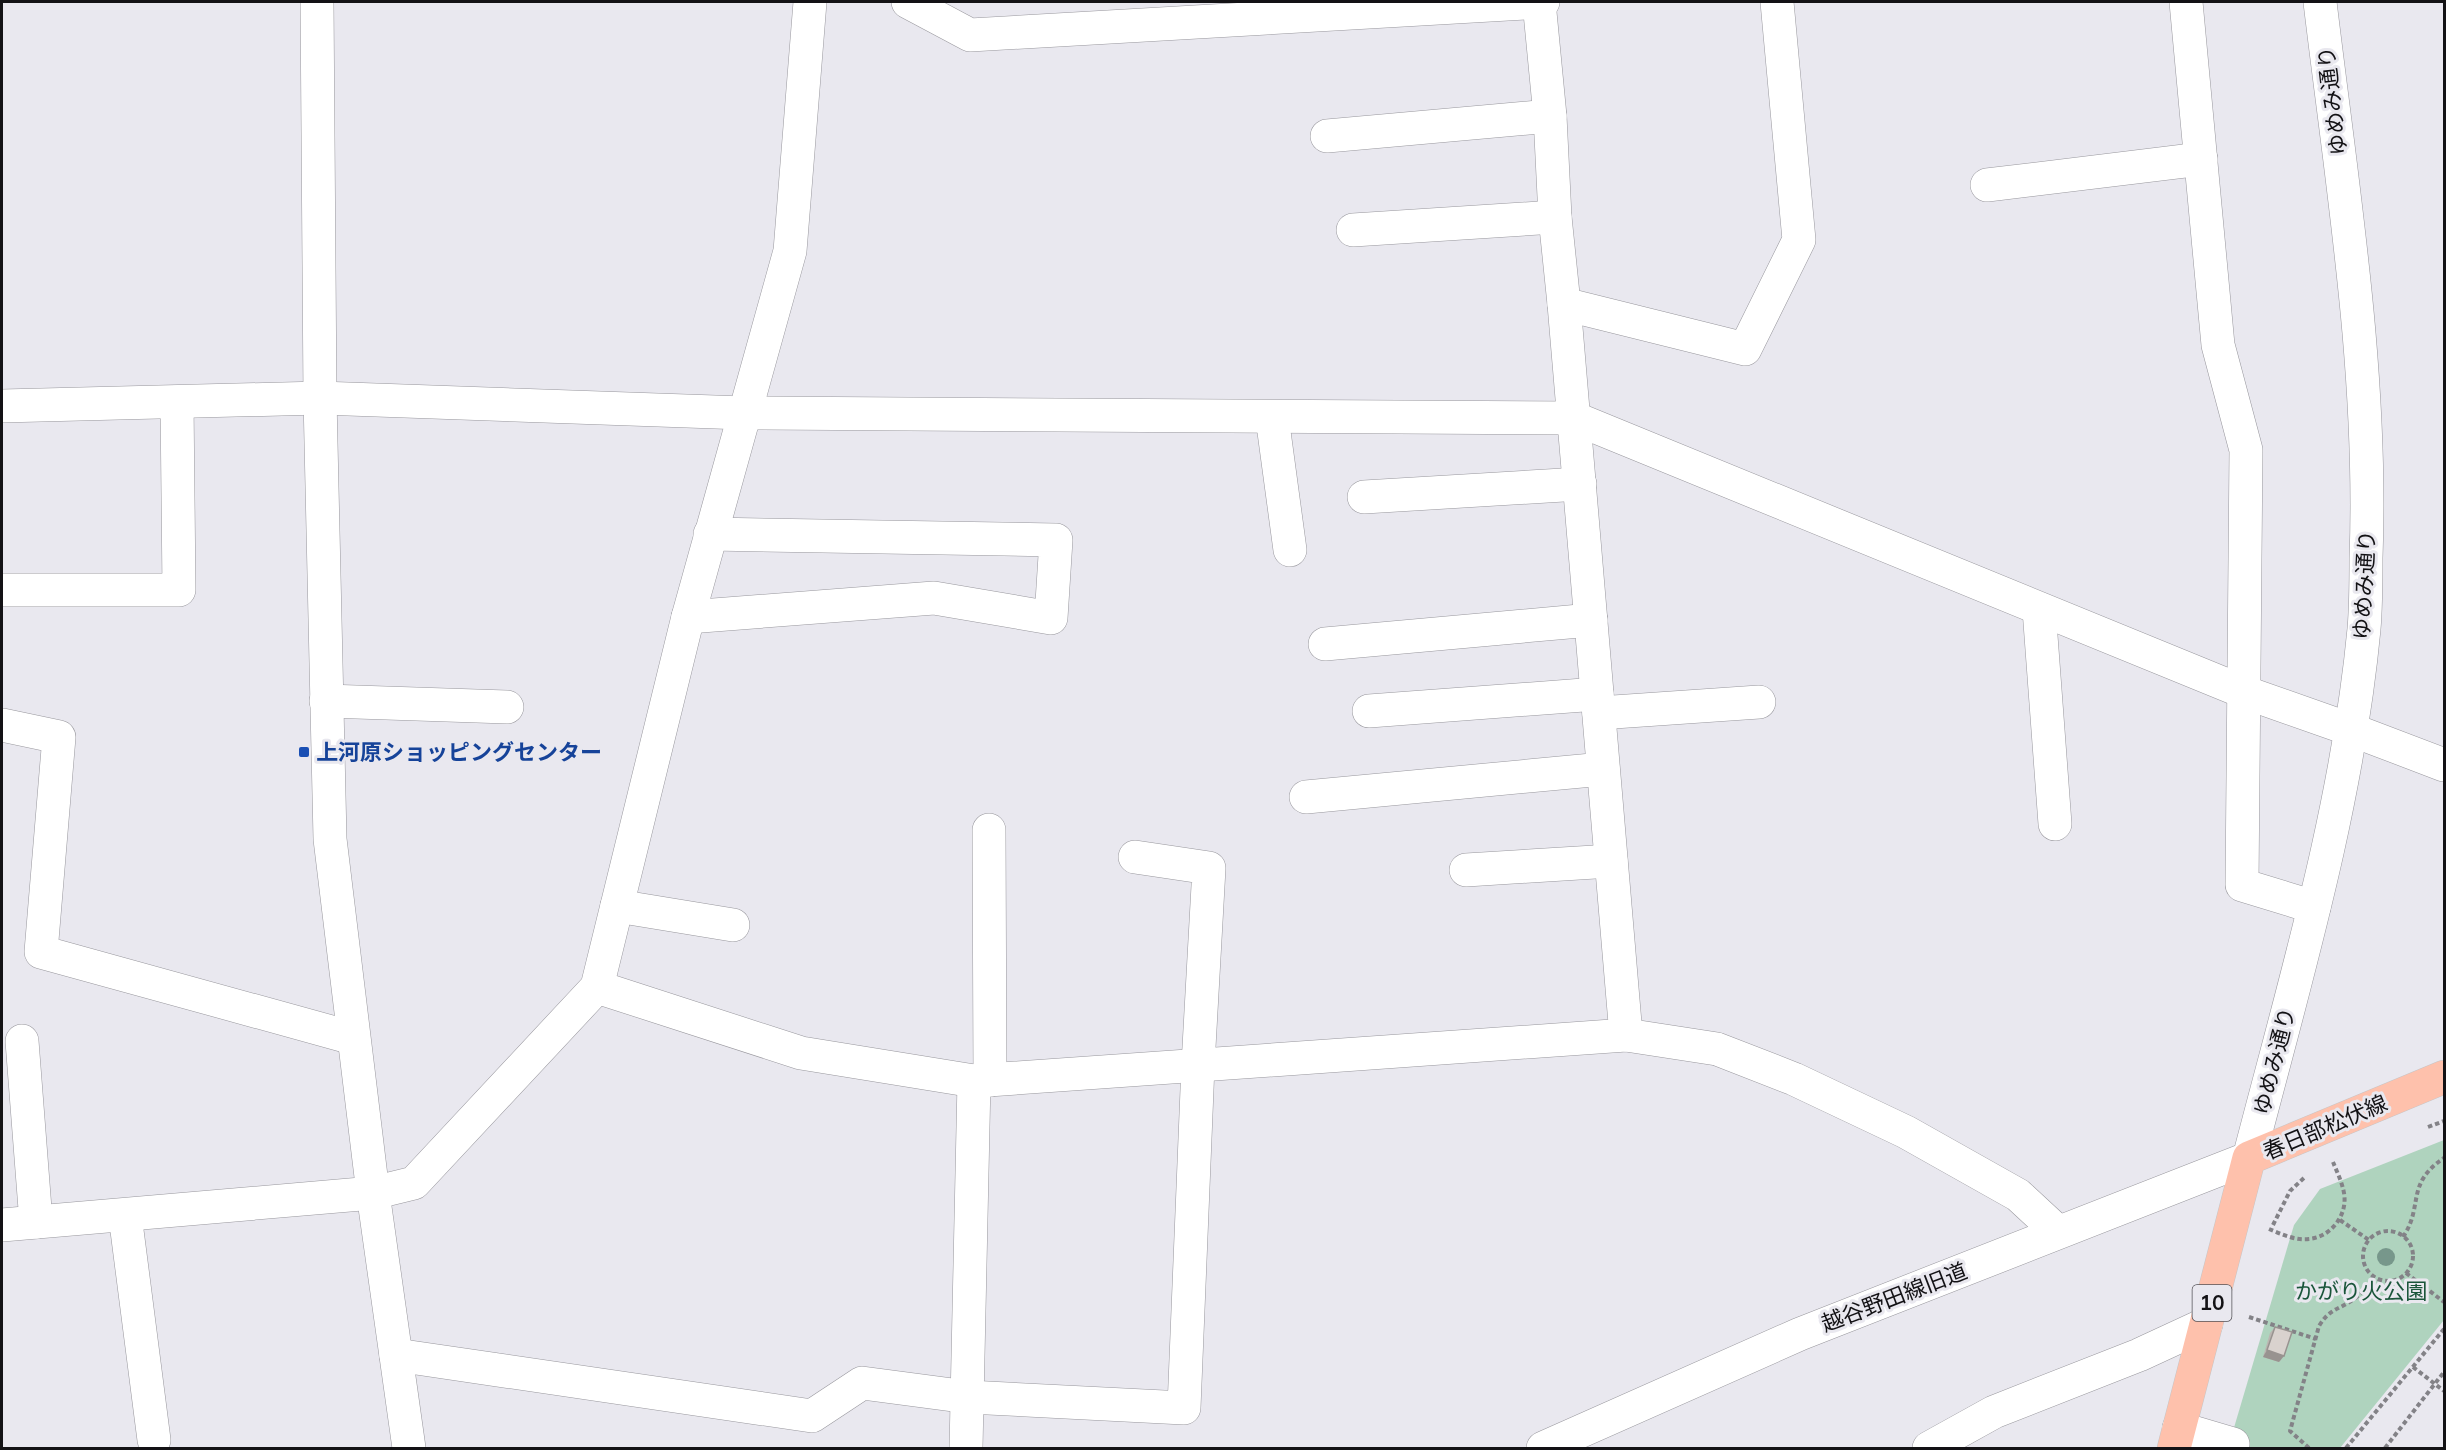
<svg xmlns="http://www.w3.org/2000/svg" width="2446" height="1450" font-family="Mulish,'Noto Sans JP',sans-serif">
<style>
.green{fill:#afd3be}
.lines{fill:none;stroke-linecap:round;stroke-linejoin:round}
.minor-casing{stroke:#98979d;stroke-width:34}
.major-casing{stroke:#c6c6c7;stroke-width:34}
.path{stroke:#838287;stroke-width:4;stroke-dasharray:4.5 3;stroke-linecap:butt}
.minor{stroke:#fff;stroke-width:33}
.major{stroke:#fec1ac;stroke-width:33}
.tree{fill:#77978b}
.wall{fill:#bbb5b1}
.shaded-wall{fill:#989390}
.building{fill:#d9d2ce;stroke:#989390;stroke-width:1.5}
.transit-dot{fill:#1a4fb4;stroke:#e9e8ef;stroke-width:2}
.labels{text-anchor:middle;stroke-width:6;stroke-linejoin:round;paint-order:stroke}
.shield{fill:#e9e8ef;stroke:#535256;stroke-width:1.5}
.shield-label{font-size:21px;font-weight:bold;fill:#131215}
.street-label{font-size:22px;fill:#131215;stroke:#e9e8ef}
.transit-label{font-size:22px;font-weight:bold;fill:#164399;stroke:#e9e8ef;text-anchor:start}
.park-label{font-size:22px;fill:#1a553a;stroke:#e9e8ef}
</style>
<rect width="100%" height="100%" fill="#e9e8ef"/>
<!-- green -->
<path class="green" d="M2444,1140V1320L2340,1448H2228L2294,1225L2320,1189Z"/>
<g class="lines">
<!-- minor casing -->
<g class="minor-casing">
<g id="minor">
<path d="M317,2L320,398L330,839L373,1193L409,1448"/>
<path d="M908,2L970,35L1543,2"/>
<path d="M1539,2L1550,116L1555,217L1564,304L1626,1035"/>
<path d="M2186,2L2218,345L2246,450L2242,885L2314,907"/>
<path d="M1327,136L1550,116"/>
<path d="M1987,185L2201,159"/>
<path d="M1353,230L1555,217"/>
<path d="M1564,304L1745,349L1799,240L1777,2"/>
<path d="M2,406L320,398L744,413L1574,418L2244,692L2352,730L2444,765"/>
<path d="M1272,417L1290,550"/>
<path d="M1364,497L1580,484"/>
<path d="M2,590H179L177,402"/>
<path d="M2039,609L2055,824"/>
<path d="M688,617L934,598L1051,618L1056,540L710,534"/>
<path d="M1325,644L1591,620"/>
<path d="M326,701L507,707"/>
<path d="M1369,711L1597,694"/>
<path d="M1599,713L1759,702"/>
<path d="M2,725L59,737L41,952L353,1038"/>
<path d="M1306,797L1603,769"/>
<path d="M989,830L990,1080"/>
<path d="M1466,870L1611,861"/>
<path d="M617,906L733,925"/>
<path d="M597,987L801,1053L974,1081L1626,1035L1717,1049L1794,1079L1906,1132L2018,1195L2058,1232"/>
<path d="M22,1041L36,1222"/>
<path d="M125,1215L154,1440"/>
<path d="M2,1225L373,1193L414,1183L597,987L688,617L790,251L810,2"/>
<path d="M396,1355L812,1416L862,1383L968,1397L1184,1408L1198,1065L1209,868L1135,857"/>
<path d="M2179,1428L2233,1444"/>
<path d="M966,1448L974,1081"/>
<path d="M1543,1448L1800,1334L2249,1158C2294,984 2347,809 2364,629C2366,606 2366,582 2366,558C2373,372 2342,186 2320,2"/>
<path d="M1929,1448L1994,1412L2139,1355L2206,1324"/>
</g>
</g>
<!-- major casing -->
<g class="major-casing">
<path id="major" d="M2174,1448L2249,1158L2444,1077"/>
</g>
<!-- path -->
<g class="path">
<path d="M2428,1127L2444,1121"/>
<path d="M2340,1220L2369,1240"/>
<path d="M2273,1225L2290,1191L2305,1177"/>
<path d="M2269,1229C2281,1234 2296,1241 2309,1239C2331,1237 2348,1215 2344,1193C2342,1182 2337,1172 2333,1162"/>
<circle cx="2388" cy="1256" r="25"/>
<path d="M2403,1237C2424,1206 2405,1184 2444,1158"/>
<path d="M2406,1273L2444,1302"/>
<path d="M2249,1317L2316,1339"/>
<path d="M2413,1367L2444,1391"/>
<path d="M2309,1448L2290,1431L2319,1326C2330,1308 2339,1310 2354,1299C2362,1293 2368,1284 2374,1277"/>
<path d="M2346,1448L2444,1329"/>
<path d="M2385,1448L2444,1372"/>
</g>
<!-- minor -->
<use href="#minor" class="minor"/>
<!-- major -->
<use href="#major" class="major"/>
</g>
<!-- trees -->
<circle class="tree" cx="2386" cy="1257" r="9"/>
<!-- wall -->
<path class="wall" d="M2275,1327L2284,1356L2279,1362L2263,1357L2270,1333Z"/>
<!-- shaded-wall -->
<path class="shaded-wall" d="M2267,1350L2284,1356L2279,1362L2263,1357Z"/>
<!-- building -->
<path class="building" d="M2275,1327L2292,1332L2284,1356L2267,1350Z"/>
<!-- markers -->
<rect class="transit-dot" x="298" y="746" width="12" height="12" rx="3"/>
<g class="labels">
<!-- shield labels -->
<rect class="shield" x="2192.5" y="1285" width="39" height="36" rx="4.5"/>
<g class="shield-label">
<text x="2212" y="1310">10</text>
</g>
<!-- street labels -->
<g class="street-label">
<text transform="translate(2332 101) rotate(-97)" y="8">ゆめみ通り</text>
<text transform="translate(2364 585) rotate(-87)" y="8">ゆめみ通り</text>
<text transform="translate(2274 1061) rotate(-76)" y="8">ゆめみ通り</text>
<text transform="translate(2325 1127) rotate(-23)" y="8">春日部松伏線</text>
<text transform="translate(1894 1297) rotate(-21)" y="8">越谷野田線旧道</text>
</g>
<!-- transit labels -->
<g class="transit-label">
<text x="316" y="760">上河原ショッピングセンター</text>
</g>
<!-- park labels -->
<g class="park-label">
<text x="2361" y="1299">かがり火公園</text>
</g>
</g>
<!-- border -->
<rect width="2446" height="1450" fill="none" stroke="#131215" stroke-width="6"/>
</svg>
